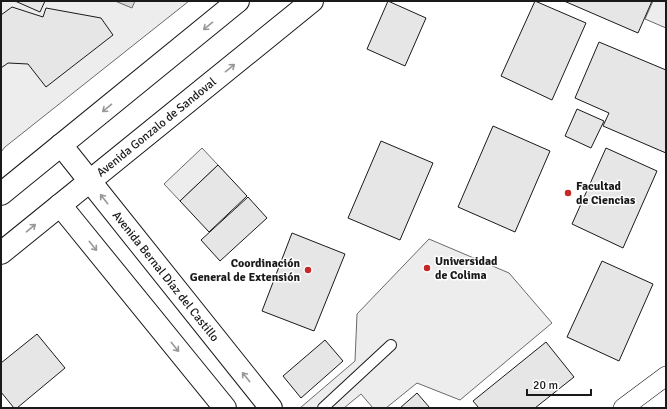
<svg xmlns="http://www.w3.org/2000/svg" width="667" height="409" font-family="Signika,sans-serif">
<style>
.built{fill:#ededed;stroke:#6a6a6a}
.water{fill:#d7d7d7;stroke:#6a6a6a}
.building{fill:#e6e6e6;stroke:#1a1a1a}
.lines{fill:none;stroke-linecap:round;stroke-linejoin:round}
.service-casing{stroke:#1a1a1a;stroke-width:12}
.minor-casing{stroke:#1a1a1a;stroke-width:20}
.tertiary-casing{stroke:#1a1a1a;stroke-width:24}
.primary-casing{stroke:#1a1a1a;stroke-width:24}
.service{stroke:#fff;stroke-width:10}
.minor{stroke:#fff;stroke-width:19}
.tertiary{stroke:#fff;stroke-width:22}
.primary{stroke:#fff;stroke-width:22}
.oneway{stroke:#989898}
.poi-dot{fill:#c62828;stroke:#fff;stroke-width:1.5}
.labels{text-anchor:middle;stroke-width:3;stroke-linejoin:round;paint-order:stroke}
.street-label{font-size:12px;fill:#1a1a1a;stroke:#fff}
.poi-label{font-size:12px;font-weight:bold;fill:#1a1a1a;stroke:#fff;text-anchor:start}
</style>
<rect width="100%" height="100%" fill="#fff"/>
<!-- built -->
<g class="built">
<path d="M1,1H189L5,147L1,152Z"/>
<path d="M653,1H666V28L645,19Z"/>
<path d="M202,148L218,165L180,201L164,184Z"/>
<path d="M429,239L509,273L552,323L460,400L417,383L386,408H373L361,394L344,408H300L355,361L357,314Z"/>
</g>
<!-- water -->
<path class="water" d="M115,1H135L132,8Z"/>
<!-- building -->
<g class="building">
<path d="M15,1H45L40,12Z"/>
<path d="M388,1L426,18L405,66L367,49Z"/>
<path d="M535,1L586,23L552,100L501,76Z"/>
<path d="M564,1H652L638,33Z"/>
<path d="M12,7L43,17L46,8L101,18L113,35L46,87L28,64L8,63L1,68V15Z"/>
<path d="M599,42L666,70V153L603,126L609,113L575,98Z"/>
<path d="M577,109L604,121L591,148L565,136Z"/>
<path d="M493,126L550,151L515,232L458,207Z"/>
<path d="M381,141L433,163L400,240L348,218Z"/>
<path d="M606,148L657,171L623,248L572,224Z"/>
<path d="M218,165L247,196L209,232L180,201Z"/>
<path d="M248,197L267,218L220,261L201,240Z"/>
<path d="M292,233L345,254L314,331L262,311Z"/>
<path d="M602,261L653,284L619,361L567,337Z"/>
<path d="M37,334L65,368L17,408H14L1,392V363Z"/>
<path d="M325,340L343,361L301,398L283,376Z"/>
<path d="M546,342L574,377L535,408H479L473,401Z"/>
<path d="M417,393L430,408H400Z"/>
</g>
<g class="lines">
<!-- service casing -->
<g class="service-casing">
<path id="service" d="M323,408L391,345"/>
</g>
<!-- minor casing -->
<g class="minor-casing">
<path id="minor" d="M623,408L666,376"/>
</g>
<!-- tertiary casing -->
<g class="tertiary-casing">
<g id="tertiary">
<path id="s1" d="M61,145L271,408"/>
<path d="M60,205L225,408"/>
</g>
</g>
<!-- primary casing -->
<g class="primary-casing">
<g id="primary">
<path d="M1,194L238,1"/>
<path id="s2" d="M1,253L312,1"/>
</g>
</g>
<!-- service -->
<use href="#service" class="service"/>
<!-- minor -->
<use href="#minor" class="minor"/>
<!-- tertiary -->
<use href="#tertiary" class="tertiary"/>
<!-- primary -->
<use href="#primary" class="primary"/>
</g>
<!-- one-way arrows -->
<defs><path id="oneway-shaft" d="M-6 0H5M1.5-3L5.5 0L1.5 3" fill="none" stroke-width="1.6" stroke-linecap="round" stroke-linejoin="round"/></defs>
<g class="oneway">
<use href="#oneway-shaft" transform="translate(208 26) rotate(141)"/>
<use href="#oneway-shaft" transform="translate(230 68) rotate(-39)"/>
<use href="#oneway-shaft" transform="translate(107 108) rotate(141)"/>
<use href="#oneway-shaft" transform="translate(104 199) rotate(-128)"/>
<use href="#oneway-shaft" transform="translate(31 228) rotate(-40)"/>
<use href="#oneway-shaft" transform="translate(93 246) rotate(51)"/>
<use href="#oneway-shaft" transform="translate(175 347) rotate(51)"/>
<use href="#oneway-shaft" transform="translate(246 377) rotate(-129)"/>
</g>
<!-- markers -->
<g class="poi-dot">
<circle cx="568" cy="193" r="4"/>
<circle cx="427" cy="268" r="4"/>
<circle cx="308" cy="270" r="4"/>
</g>
<g class="labels">
<!-- street labels -->
<g class="street-label">
<text dy="4" stroke="none"><textPath href="#s2" startOffset="200">Avenida Gonzalo de Sandoval</textPath></text>
<text dy="4" stroke="none"><textPath href="#s1" startOffset="168">Avenida Bernal Díaz del Castillo</textPath></text>
</g>
<!-- poi labels -->
<g class="poi-label">
<text x="576" y="190">Facultad<tspan x="576" dy="14">de Ciencias</tspan></text>
<text x="435" y="265">Universidad<tspan x="435" dy="14">de Colima</tspan></text>
<text x="300" y="267" text-anchor="end">Coordinación<tspan x="300" dy="14">General de Extensión</tspan></text>
</g>
</g>
<!-- border -->
<rect width="667" height="409" fill="none" stroke="#1a1a1a" stroke-width="4"/>
<!-- scale -->
<path d="M527 389v6h64v-6" fill="none" stroke="#1a1a1a" stroke-width="2"/>
<text x="533" y="389" font-size="12" fill="#1a1a1a" stroke="#ffffff" stroke-width="3" paint-order="stroke">20 m</text>
</svg>
